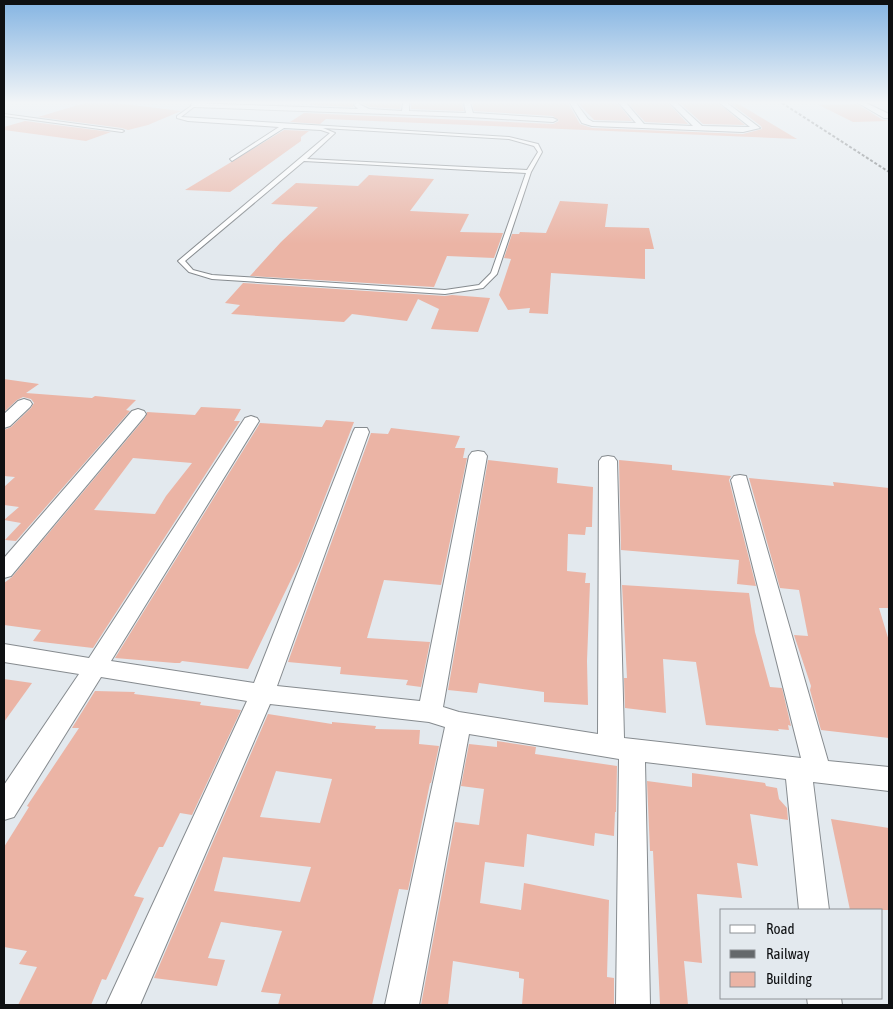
<svg xmlns="http://www.w3.org/2000/svg" width="893" height="1009" font-family="'Asap Condensed',sans-serif">
<style>
.building{fill:#ebb4a5;fill-rule:evenodd}
.lines{fill:none;stroke-linecap:round;stroke-linejoin:round}
.service-casing{stroke:#868b8f;stroke-width:2}
.minor-casing{stroke:#868b8f;stroke-width:2}
.service{fill:#fff;fill-rule:evenodd}
.minor{fill:#fff;fill-rule:evenodd}
.rail{stroke:#64686b;stroke-width:2;stroke-dasharray:3 2;stroke-linecap:butt}
</style>
<rect width="100%" height="100%" fill="#e3e9ee"/>
<!-- building -->
<g class="building">
<path d="M85,103H116L181,111L148,125L128,130L122,128L38,117Z"/>
<path d="M311,103H354L353,107L311,105Z"/>
<path d="M361,103H401L400,109L370,107Z"/>
<path d="M411,103H462L464,111L411,109Z"/>
<path d="M472,103H568L580,124L592,128L743,134L762,129L761,126L730,103H737L797,139L326,119L320,124L290,122L304,113L553,124L559,121L553,116L474,111Z"/>
<path d="M578,103H617L632,121L594,120Z"/>
<path d="M628,103H668L688,124L645,122Z"/>
<path d="M680,103H718L745,125L703,124Z"/>
<path d="M857,104L883,120L889,121L853,122L819,105Z"/>
<path d="M25,121L111,132L86,141L4,130V127Z"/>
<path d="M284,130L309,131L301,137V141L230,192L185,190Z"/>
<path d="M369,175L434,179L410,211L469,214L460,232L503,233L494,258L447,256L434,287L250,276L281,242L318,207L271,204L296,183L358,186Z"/>
<path d="M560,201L608,204L605,227L649,228L654,249H645V279L551,273L548,314L529,313L530,308L508,310L499,295L511,259L504,258L512,234H519L520,232L546,233Z"/>
<path d="M243,283L445,296L452,295L490,298L478,332L431,329L439,309L418,299L407,321L352,314L344,322L231,314L240,305L225,303Z"/>
<path d="M4,379L39,384L26,393L92,398L95,396L136,400L126,410L130,411L16,541L5,540L21,523L4,520L19,507L4,505V487L15,477L4,476V430L11,427L31,408L34,403L31,399L23,397L17,400L4,412Z"/>
<path d="M201,407L241,409L234,421H240L93,648L33,641L41,630L4,625V583L12,577L145,418L147,412L195,415ZM133,458L192,463L166,496L155,514L94,510Z"/>
<path d="M326,420L354,422L301,559L248,669L182,661L180,663H175L115,658L260,423L322,427Z"/>
<path d="M391,428L460,436L455,448H465L463,458H467L441,585L384,580L367,638L430,642L421,687L406,685L408,680L340,674L341,667L288,662L371,433L388,434Z"/>
<path d="M488,460L558,468L557,483L593,487L592,527H586L585,535L568,534L567,571L586,573L585,583H590L587,661L588,705L544,702V692L479,683L477,693L448,690Z"/>
<path d="M619,460L672,465V470L731,476L729,480L756,586L737,584L739,560L621,550Z"/>
<path d="M749,478L834,486L833,482L889,488V608H879L889,641V738L821,730L810,690L811,686L794,635L808,636L799,590L780,588Z"/>
<path d="M622,585L749,593L755,632L770,687L782,688L791,726L788,725L789,730L778,729L779,731L706,725L696,662L663,659L666,713L625,708L624,678H627Z"/>
<path d="M4,679L32,683L4,722Z"/>
<path d="M95,691L135,692L134,694L201,702L200,705L241,710L192,815L180,813L163,847H159L134,896L144,898L106,980L102,979L91,1005H18L37,967L19,964L27,951L4,947V847L29,807L27,806L79,728H72Z"/>
<path d="M268,714L332,724V722L376,726L375,729L420,730L419,744L439,746L431,783H430L408,890L399,889L372,1005H278L281,994L261,992L282,931L221,922L208,958L225,960L217,986L154,978ZM276,771L332,779L320,823L260,817ZM223,857L311,867L300,902L214,891Z"/>
<path d="M497,741L536,747L535,754L617,766L616,812H615L614,836L595,833L594,846L527,834L524,867L485,862L480,903L521,910L524,883L609,900L607,977L614,978V1005H522L524,979L519,978V972L453,961L448,1005H421L455,822L479,825L484,789L461,786L469,744L497,747Z"/>
<path d="M692,773L765,783L766,786L777,788L779,799L787,808L788,820L750,814L758,866L737,863L742,898L697,894L702,963L684,961L688,1005H660L653,851H650L647,781L692,787Z"/>
<path d="M831,819L889,828V910H850Z"/>
</g>
<g class="lines">
<!-- service casing -->
<g class="service-casing">
<g id="service">
<path d="M194,104L195,106L181,117L509,137L538,144L542,152L531,172L497,274L483,288L445,294L212,279L189,272L178,261L330,133L321,130L284,128L232,161L230,159L279,127L188,121L177,118V116ZM323,128L509,139L534,146L538,152L527,170L307,159L335,133ZM304,161L526,173L491,273L479,285L445,290L212,275L193,270L185,261Z"/>
<path d="M4,114L122,130L124,131L122,132L4,116Z"/>
</g>
</g>
<!-- minor casing -->
<g class="minor-casing">
<g id="minor">
<path d="M192,103L358,109L354,105L357,103L369,109L402,111L403,103H409V111L466,113L464,103H470L473,113L553,118L557,120L553,122L470,117L194,107L191,105Z"/>
<path d="M570,103H576L588,119L593,122L636,123L619,103H626L644,124L693,126L670,103H677L702,126L750,127L720,103H727L760,128L743,132L592,126L582,123Z"/>
<path d="M858,103H866L889,114V118H884Z"/>
<path d="M24,399L30,401L32,404L30,407L10,426L4,428V414L18,401Z"/>
<path d="M138,409L144,411L146,414L144,417L11,576L4,578V558L132,411Z"/>
<path d="M251,416L257,418L259,421L111,661L254,683L353,432L355,428H367L369,432L277,686L420,701L469,456L472,452L478,451L484,452L487,456L443,707L459,712L598,734L599,461L602,457L608,456L614,457L617,461L624,738L801,758L731,480L734,476L740,475L746,476L828,761L889,767V791L813,782L829,910H799L786,779L645,762L650,1005H616L619,759L469,734L419,1005H385L445,727L429,722L270,704L140,1005H106L247,701L101,677L14,817L4,820V785L79,674L4,662V644L89,658L243,421L245,418Z"/>
<path d="M807,998H841L842,1005H808Z"/>
</g>
</g>
<!-- service -->
<use href="#service" class="service"/>
<!-- minor -->
<use href="#minor" class="minor"/>
<!-- rail -->
<path class="rail" d="M782,103L889,172"/>
</g>
<!-- sky -->
<linearGradient id="sky" x2="0" y2="1"><stop stop-color="#84b4e2"/><stop offset="0.42" stop-color="#f2f5f7"/><stop offset="1" stop-color="#f2f5f7" stop-opacity="0"/></linearGradient>
<rect width="893" height="244" fill="url(#sky)"/>
<!-- border -->
<rect width="893" height="1009" fill="none" stroke="#0e1012" stroke-width="10"/>
<!-- legend -->
<rect x="720" y="909" width="162" height="90" fill="#e3e9ee" stroke="#8e9296"/>
<rect x="730" y="925" width="25" height="8" fill="#ffffff" stroke="#8e9296"/>
<text x="766" y="934" font-size="15" fill="#0e1012">Road</text>
<rect x="730" y="950" width="25" height="8" fill="#64686b" stroke="#8e9296"/>
<text x="766" y="959" font-size="15" fill="#0e1012">Railway</text>
<rect x="730" y="972" width="25" height="15" fill="#ebb4a5" stroke="#8e9296"/>
<text x="766" y="984" font-size="15" fill="#0e1012">Building</text>
</svg>
